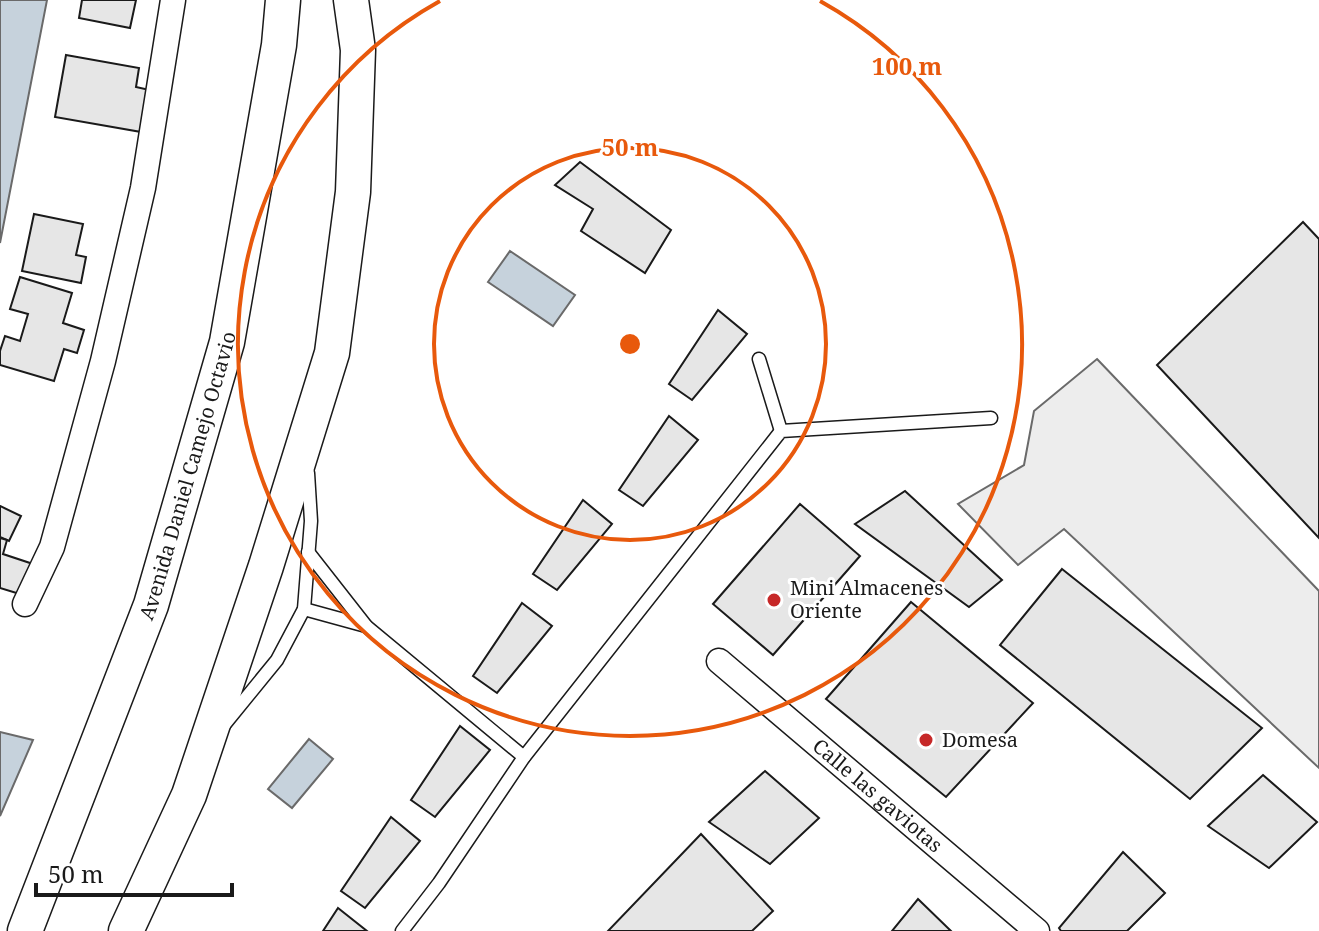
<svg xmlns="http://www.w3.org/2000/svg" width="1319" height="931" font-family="'Noto Serif',serif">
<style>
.parking{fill:#ededed;stroke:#6a6a6a;stroke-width:2}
.water{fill:#c6d2dc;stroke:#6a6a6a;stroke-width:2}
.building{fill:#e6e6e6;stroke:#1a1a1a;stroke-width:2}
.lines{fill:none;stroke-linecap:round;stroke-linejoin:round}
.service-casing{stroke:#1a1a1a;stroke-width:15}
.minor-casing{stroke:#1a1a1a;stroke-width:27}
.secondary-casing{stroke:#1a1a1a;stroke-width:37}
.service{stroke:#fff;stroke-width:12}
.minor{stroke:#fff;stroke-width:24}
.secondary{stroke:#fff;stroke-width:34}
.ring{fill:none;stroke:#e8590c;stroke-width:4}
.poi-dot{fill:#c62828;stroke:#fff;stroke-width:3}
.labels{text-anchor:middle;stroke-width:6;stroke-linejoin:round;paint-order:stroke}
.street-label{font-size:20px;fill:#1a1a1a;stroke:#fff}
.poi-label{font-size:20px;fill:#1a1a1a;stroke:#fff;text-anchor:start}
.centre{fill:#e8590c;stroke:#fff;stroke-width:4}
.ring-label{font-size:24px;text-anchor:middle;font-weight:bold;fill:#e8590c;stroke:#fff;stroke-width:6;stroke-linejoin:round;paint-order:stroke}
</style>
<rect width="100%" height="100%" fill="#fff"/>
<!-- parking -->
<path class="parking" d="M1097,359L1319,591V768L1064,529L1018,565L958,504L1024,465L1034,411Z"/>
<!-- water -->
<g class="water">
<path d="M0,0H47L0,243Z"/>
<path d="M510,251L575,295L553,326L488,282Z"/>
<path d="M0,732L33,740L0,816Z"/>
<path d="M309,739L333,759L292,808L268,789Z"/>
</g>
<!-- building -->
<g class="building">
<path d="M82,0H136L130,28L79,18Z"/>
<path d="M66,55L139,68L136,87L154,91L147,133L55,117Z"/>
<path d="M580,162L671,230L645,273L581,231L593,209L555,185Z"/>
<path d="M34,214L83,224L76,255L86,257L81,283L22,271Z"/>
<path d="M1303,222L1319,239V538L1157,365Z"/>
<path d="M20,277L72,293L63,323L84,330L77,353L64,349L54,381L0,365V351L5,336L20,341L28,314L10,309Z"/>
<path d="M718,310L747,334L692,400L669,384Z"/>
<path d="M669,416L698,440L643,506L619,490Z"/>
<path d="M905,491L1002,580L969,607L855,524Z"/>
<path d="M583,500L612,524L557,590L533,574Z"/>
<path d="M800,504L860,556L773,655L713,604Z"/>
<path d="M0,506L21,516L9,541L0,537Z"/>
<path d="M0,538L7,540L3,554L33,564L23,595L0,588Z"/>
<path d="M1062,569L1262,728L1190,799L1000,645Z"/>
<path d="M911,602L1033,703L946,797L826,699Z"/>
<path d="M522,603L552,626L497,693L473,676Z"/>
<path d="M460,726L490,750L435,817L411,800Z"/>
<path d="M765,771L819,818L770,864L709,822Z"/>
<path d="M1263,775L1317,822L1269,868L1208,826Z"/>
<path d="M391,817L420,841L365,908L341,891Z"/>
<path d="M701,834L773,911L752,931H608Z"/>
<path d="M1123,852L1165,893L1127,931H1061L1059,928Z"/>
<path d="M918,899L951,931H892Z"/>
<path d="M338,908L367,931H323Z"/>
</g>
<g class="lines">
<!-- service casing -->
<g class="service-casing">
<g id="service">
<path d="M759,359L781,431"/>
<path d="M308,552L366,626L524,757"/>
<path d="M304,609L366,626"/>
<path d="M224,725L277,660L304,609L311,521L308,473"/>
<path d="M402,931L439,883L524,757L781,431L991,418"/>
</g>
</g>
<!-- minor casing -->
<g class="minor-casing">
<g id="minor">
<path d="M25,604L52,547L103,361L143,188L173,0"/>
<path id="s1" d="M719,661L1037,931"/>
</g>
</g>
<!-- secondary casing -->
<g class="secondary-casing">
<g id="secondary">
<path id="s2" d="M25,931L151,605L227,342L279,45L283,0"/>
<path d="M126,931L189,795L266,566L332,353L353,192L358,50L351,0"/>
</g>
</g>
<!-- service -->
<use href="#service" class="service"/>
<!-- minor -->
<use href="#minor" class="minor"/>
<!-- secondary -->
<use href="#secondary" class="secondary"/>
</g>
<!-- distance rings -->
<g class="ring">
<circle cx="630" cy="344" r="196"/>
<path d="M820 1A392 392 0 1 1 440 1"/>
</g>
<!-- markers -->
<g class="poi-dot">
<circle cx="774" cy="600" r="8"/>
<circle cx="926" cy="740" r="8"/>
</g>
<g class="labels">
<!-- street labels -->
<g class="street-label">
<text dy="7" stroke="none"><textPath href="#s2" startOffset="484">Avenida Daniel Camejo Octavio</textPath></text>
<text dy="7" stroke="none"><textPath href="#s1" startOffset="208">Calle las gaviotas</textPath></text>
</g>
<!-- poi labels -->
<g class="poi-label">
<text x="790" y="595">Mini Almacenes<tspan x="790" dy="23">Oriente</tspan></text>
<text x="942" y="747">Domesa</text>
</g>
</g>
<circle cx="630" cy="344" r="12" class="centre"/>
<g class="ring-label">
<text x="907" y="75">100 m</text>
<text x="630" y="156">50 m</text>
</g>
<!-- scale -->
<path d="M36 883v12h196v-12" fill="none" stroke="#1a1a1a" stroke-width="4"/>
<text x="48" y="883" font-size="24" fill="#1a1a1a" stroke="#ffffff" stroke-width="6" paint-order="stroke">50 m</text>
</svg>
